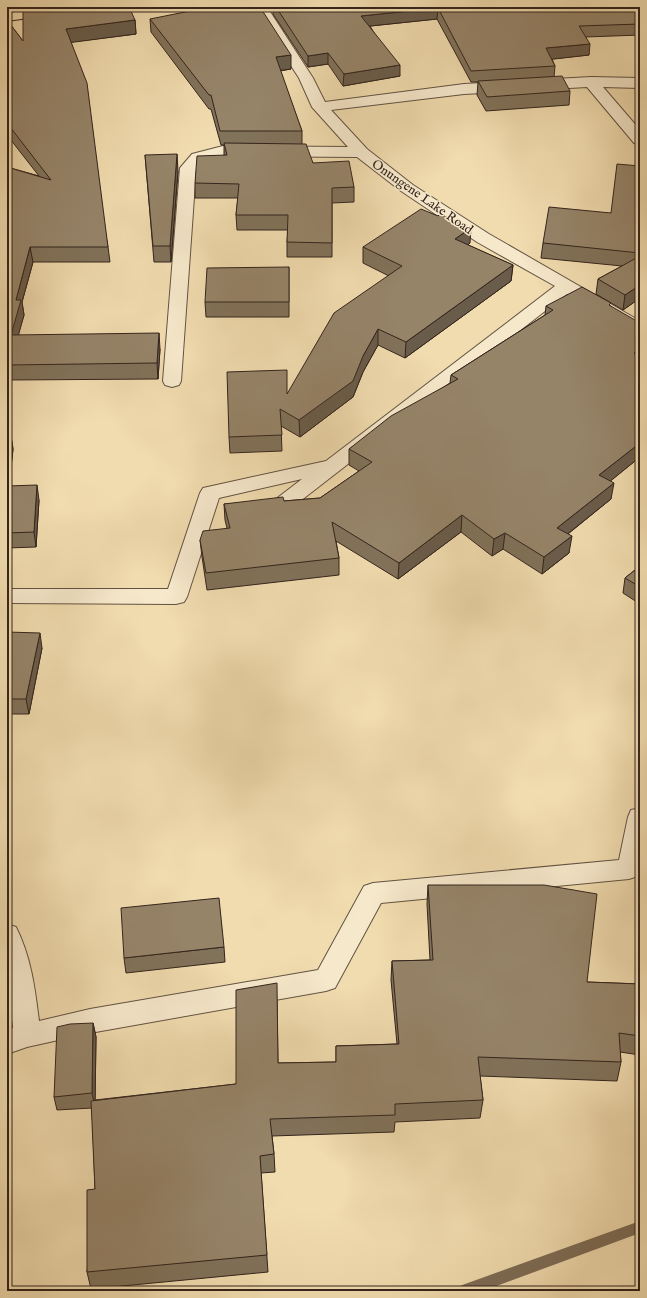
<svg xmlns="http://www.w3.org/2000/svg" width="647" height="1298" font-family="'IM FELL English',serif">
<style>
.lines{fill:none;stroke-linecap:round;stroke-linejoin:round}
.stream{fill:#7e6d57;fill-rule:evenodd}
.minor-casing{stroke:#625242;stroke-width:2}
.primary-casing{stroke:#33241d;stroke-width:2}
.minor{fill:#f6e8cb;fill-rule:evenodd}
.primary{fill:#f1dcaf;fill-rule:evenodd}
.wall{fill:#81725a;stroke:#33241d}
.shaded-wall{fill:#695c4a;stroke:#33241d}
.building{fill:#968469;stroke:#33241d}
.labels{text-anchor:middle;stroke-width:3;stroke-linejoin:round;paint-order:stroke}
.far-street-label{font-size:13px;fill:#33241d;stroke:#f6e8cb}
</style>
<rect width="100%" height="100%" fill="#f1dcaf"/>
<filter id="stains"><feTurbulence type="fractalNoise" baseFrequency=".005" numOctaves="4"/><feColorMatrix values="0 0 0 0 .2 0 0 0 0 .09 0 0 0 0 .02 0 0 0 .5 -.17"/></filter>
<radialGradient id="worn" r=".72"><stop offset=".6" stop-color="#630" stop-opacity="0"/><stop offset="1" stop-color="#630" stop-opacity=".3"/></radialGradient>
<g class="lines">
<!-- stream -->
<path class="stream" d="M640,1221V1233L483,1291H458L460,1286L465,1284Z"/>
<!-- minor casing -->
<g class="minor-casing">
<g id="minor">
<path d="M253,7H267L313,78L325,102L464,84L591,77L640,78V88L603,87L640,130V145L634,143L587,87L464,94L331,110L367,149L413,185L489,234L640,321V333L634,332L567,294L290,509L283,511L276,509L273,504L276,499L302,479L219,498L187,597L184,602L176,604L7,603V589H168L200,493L203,488L326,461L555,286L477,242L401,191L357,157L223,156L204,160L196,169L181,381L179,385L172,387L165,385L163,381L180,168L192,154L223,146L348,147L312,107L299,78Z"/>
<path d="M640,808V872L638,876L629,879L381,903L335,988L326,991L90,1033L27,1047L7,1054V1030L13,1028L7,978V924L16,927C31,957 35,988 39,1021L90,1009L318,970L364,886L373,883L619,860L628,817L631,810Z"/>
</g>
</g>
<!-- primary casing -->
<g class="primary-casing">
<path id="primary" d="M48,7H86L84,10L79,11L7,21V13Z"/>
</g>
<!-- minor -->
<use href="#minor" class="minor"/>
<!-- primary -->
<use href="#primary" class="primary"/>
</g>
<!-- wall -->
<g class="wall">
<path d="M273,7H640V35L586,37L589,55L552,59L555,66L554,77L570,91L569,105L486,111L477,95L478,82H471L437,19L370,26L400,76L343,86L328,64L308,67L273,14Z"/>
<path d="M150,19L291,69L280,71L302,131V144L313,163L354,187V202L332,203V257H287V242L288,230H237L236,215L238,198H195V183L224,155V145H221L211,109H209L151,32Z"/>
<path d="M7,20L23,41L135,20L136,34L71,42L108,247L110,262H33L22,302L24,315L18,335L160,349L158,379L9,380L8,385H7V167L39,176L7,135Z"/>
<path d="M145,155L178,171L171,262H154Z"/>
<path d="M640,166V298L623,310L596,294L598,279L622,266L541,258L543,243L611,213Z"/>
<path d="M470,243L468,245L513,265L511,281L405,358L378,345L363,372L353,397L300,437L281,426L282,451L230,453L229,437L288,393L389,276L363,263V247Z"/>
<path d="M289,267V317H206L205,302Z"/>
<path d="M546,306H611L640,457L610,481L611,499L568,534L569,553L542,574L503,549L492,556L461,532L398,579L336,541L339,558V575L207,590L202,557L200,540L227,528L225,520L224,504L284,501L320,498L359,471L349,465V449L450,383L451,375L545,315Z"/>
<path d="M7,436H11L13,449L9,486L39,500L36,547L7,548Z"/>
<path d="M640,566V604L623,593L625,578Z"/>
<path d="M7,632L42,648L29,714H7Z"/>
<path d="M428,885L587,982L640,984V1055L620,1052L621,1062L617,1081L480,1076L483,1100L480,1118L395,1122L394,1132L272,1136L274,1154L275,1172L261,1173L268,1272L91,1289L87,1272L95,1189L92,1108L57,1110L54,1097L93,1023L96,1037L95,1100L236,1084L277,1001L278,1063L336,1062V1046L397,1044L391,980L392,961L430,960L427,904Z"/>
<path d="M224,947L225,962L126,973L124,958Z"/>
</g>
<!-- shaded-wall -->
<g class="shaded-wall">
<path d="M438,8L437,19L361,27V16Z"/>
<path d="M135,20L136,34L67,43L66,29Z"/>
<path d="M590,44L589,55L545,60L546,48Z"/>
<path d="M328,53V64L308,67V56Z"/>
<path d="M291,55V69L276,71V57Z"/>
<path d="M400,65V76L343,86L344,74Z"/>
<path d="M177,154L178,171L171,262L170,246Z"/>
<path d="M471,228L470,243L454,255L455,239Z"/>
<path d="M30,247L33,262L22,302L24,315L14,351L11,335L16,300Z"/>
<path d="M513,265L511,281L405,358L406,342Z"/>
<path d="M640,285V298L623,310L625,295Z"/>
<path d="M378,329V345L363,372L353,397L300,437L299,420L363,356Z"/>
<path d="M159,333L160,349L158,379L157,363Z"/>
<path d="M640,350V365L634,353Z"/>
<path d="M7,370L9,380L8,385L7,379Z"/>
<path d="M11,436L13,449L8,494L7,488V470Z"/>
<path d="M640,443V457L597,492L599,475Z"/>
<path d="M614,483L611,499L555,544L557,528Z"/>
<path d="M37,485L39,500L36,547L34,532Z"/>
<path d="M462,515L461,532L398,579L399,563Z"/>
<path d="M505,533L503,549L492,556L494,539Z"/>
<path d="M572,536L569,553L542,574L544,557Z"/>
<path d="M40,633L42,648L29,714L26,699Z"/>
<path d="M93,1023L96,1037L95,1107L92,1093Z"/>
</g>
<!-- building -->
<g class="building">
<path d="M23,7H129L135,20L66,29L87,83L108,247H30L16,300H21L11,335L159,333L157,363L7,365V167L51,180L7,123V20L23,41Z"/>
<path d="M210,7H260L291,55L276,57L302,131H220L211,95H209L150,19Z"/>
<path d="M276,7H640V24L579,26L590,44L546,48L555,66L471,71L438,8L361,16L400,65L344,74L328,53L308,56Z"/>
<path d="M562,76L570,91L487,97L478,81Z"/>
<path d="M224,143L306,144L313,163L349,161L354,187L332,188V243L287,242L288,215H236L239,184L195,183L197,156L227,155Z"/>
<path d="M177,154L170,246H153L145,155Z"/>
<path d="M617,164L640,166V253L543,243L549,207L611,213Z"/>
<path d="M421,209L438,216L440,214L471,228L455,239L513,265L406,342L378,329L363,356L353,381L299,420L280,409L282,435L229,437L227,372L287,370V394L334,313L402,266L363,247Z"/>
<path d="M640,256V285L625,295L598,279Z"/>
<path d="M289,267V302H205L207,268Z"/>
<path d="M582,287L611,303L609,305L640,323V350L634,353L640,356V443L599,475L614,483L557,528L572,536L544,557L505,533L494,539L462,515L399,563L332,522L339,558L206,573L200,540L203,531L230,528L224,504L283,497L284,501L320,498L372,462L349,449L391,416L458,379L451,375L553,310L546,306Z"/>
<path d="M7,436H11L7,470Z"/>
<path d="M37,485L34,532L7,533V486Z"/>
<path d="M640,566V587L625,578Z"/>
<path d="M7,632L40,633L26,699H7Z"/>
<path d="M428,885H544L597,894L587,982L640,984V1036L619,1033L621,1062L478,1057L483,1100L395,1104V1115L270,1119L274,1154L260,1156L267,1255L87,1272V1190L95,1189L91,1101L236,1084V990L277,983L278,1063L336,1062V1046L399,1044L392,961L433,960Z"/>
<path d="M219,898L224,947L124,958L121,908Z"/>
<path d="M93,1023L92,1093L54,1097L57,1027L70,1024Z"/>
</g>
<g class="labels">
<!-- far-street labels -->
<g class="far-street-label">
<text transform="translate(423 196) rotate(35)" y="5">Onungene Lake Road</text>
</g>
</g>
<!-- margin -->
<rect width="647" height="1298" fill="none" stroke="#f1dcaf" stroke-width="24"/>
<rect x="8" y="8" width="631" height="1282" fill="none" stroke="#33241d" stroke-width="2"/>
<rect x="12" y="12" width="623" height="1274" fill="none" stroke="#33241d"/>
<rect width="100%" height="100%" filter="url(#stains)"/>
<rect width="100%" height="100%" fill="url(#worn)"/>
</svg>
